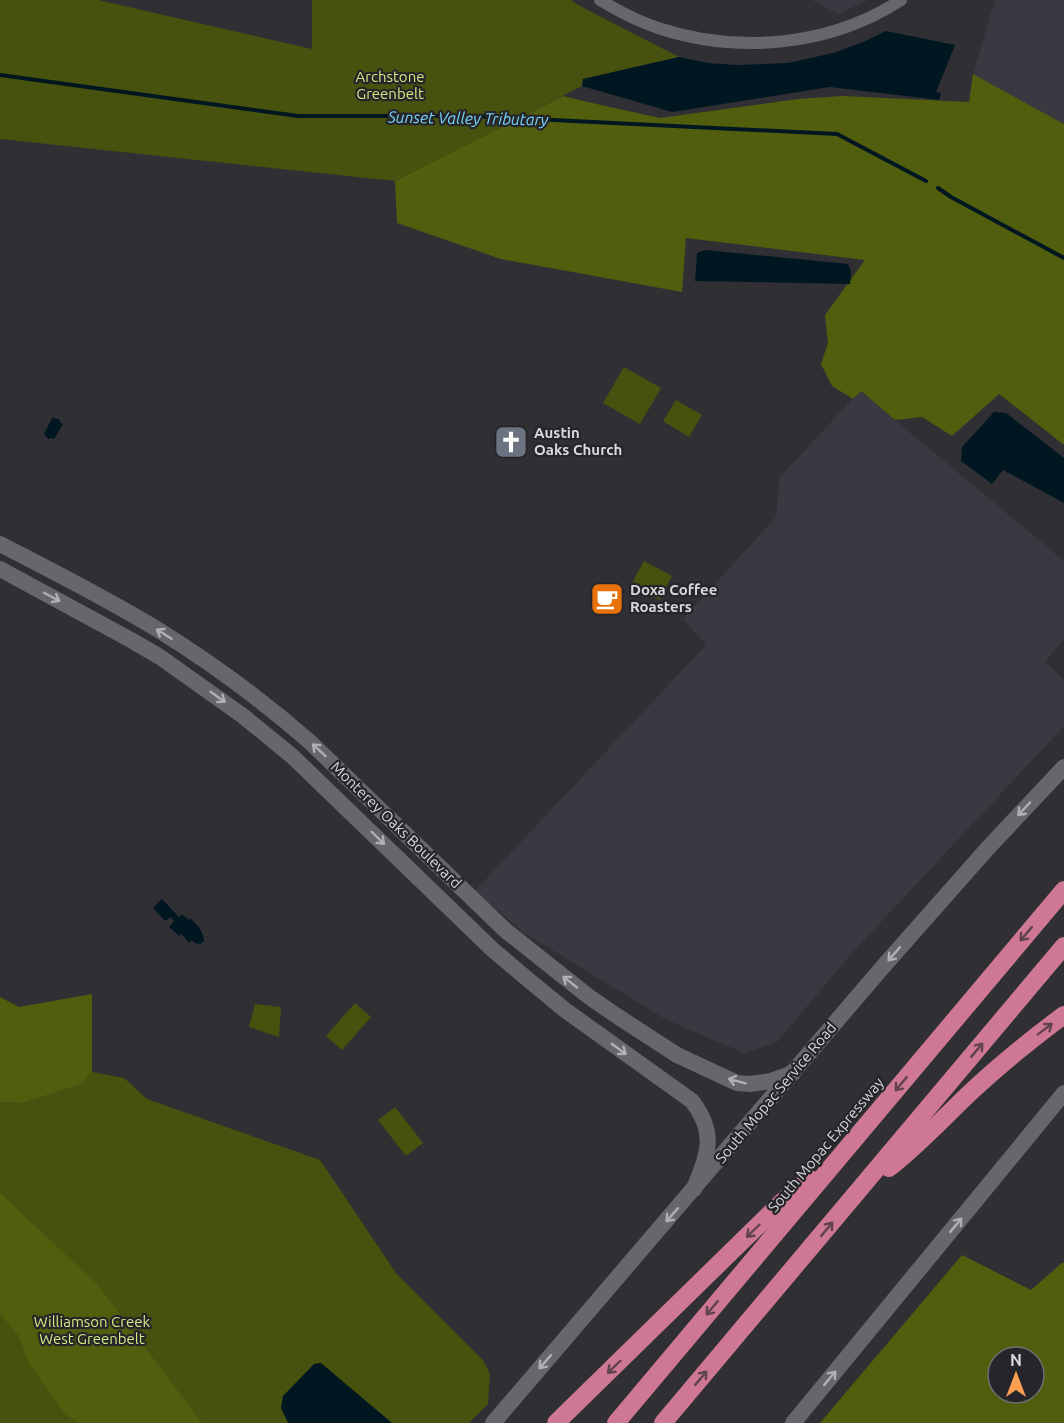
<svg xmlns="http://www.w3.org/2000/svg" width="1064" height="1423" font-family="Ubuntu,sans-serif">
<style>
.built{fill:#393942}
.green{fill:#46520d}
.forest{fill:#515e0e;fill-rule:evenodd}
.water{fill:#001722}
.lines{fill:none;stroke-linecap:round;stroke-linejoin:round}
.stream{stroke:#001722;stroke-width:4}
.street{stroke:#66666b;stroke-width:12}
.secondary{stroke:#66666b;stroke-width:16}
.highway{stroke:#cf7893;stroke-width:18}
.oneway{stroke:#b0b0b3}
.oneway2{stroke:#61434f}
.labels{text-anchor:middle;stroke-width:4.5;stroke-linejoin:round;paint-order:stroke}
.park-label{font-size:15px;fill:#d2e983;stroke:#26262a}
.poi-label{font-size:15px;font-weight:bold;fill:#d8d8da;stroke:#26262a;text-anchor:start}
.street-label{font-size:15px;fill:#d8d8da;stroke:#26262a}
.water-label{font-size:16px;font-style:italic;fill:#75d4fa;stroke:#26262a}
</style>
<rect width="100%" height="100%" fill="#303034"/>
<!-- built -->
<g class="built">
<path d="M812,0H868L838,14Z"/>
<path d="M995,0H1064V124L973,74Z"/>
<path d="M860,391L1064,561V639L1045,662L1064,680V726L851,954L777,1042L744,1053L665,1019L523,932L475,891L706,645L683,619L776,517L780,477Z"/>
</g>
<!-- green -->
<g class="green">
<path d="M0,0H98L312,49V0H571L576,4L679,57L583,79L582,86L395,181L0,139Z"/>
<path d="M624,367L661,388L640,424L603,403Z"/>
<path d="M676,400L702,415L689,437L663,421Z"/>
<path d="M644,561L672,576L659,600L631,585Z"/>
<path d="M355,1003L371,1017L342,1050L326,1036Z"/>
<path d="M255,1004L281,1007L279,1037L249,1027Z"/>
<path d="M92,1072L124,1078L147,1099L320,1160L396,1273L483,1360L490,1374L488,1404L469,1423H0V1102L23,1103L82,1084Z"/>
<path d="M395,1107L423,1143L406,1156L378,1120Z"/>
</g>
<!-- forest -->
<g class="forest">
<path d="M973,74L1064,124V445L999,394L952,436L922,417L895,420L861,391L853,399L832,386L821,364L828,343L825,315L865,260L686,238L682,292L501,259L397,223L395,181L563,96L583,101L660,118L798,99L842,96L969,102Z"/>
<path d="M92,994V1072L82,1084L23,1103L0,1102V997L19,1007Z"/>
<path d="M0,1193L97,1284L202,1423H78L65,1414L28,1362L19,1336L0,1314Z"/>
<path d="M962,1255L1031,1290L1062,1263H1064V1423H820ZM998,1357H1034V1393H998Z"/>
</g>
<!-- water -->
<g class="water">
<path d="M886,31L955,45L936,92L941,93L939,100L830,87L672,112L582,86L583,79L679,57L708,63L737,65L788,63L833,53L863,42Z"/>
<path d="M705,250L848,264L851,271L850,284L695,281L697,253Z"/>
<path d="M994,412L1006,413L1064,458V503L1003,470L992,484L961,461L962,447Z"/>
<path d="M52,418L59,419L61,423L63,424L54,439L52,438L48,439L44,434Z"/>
<path d="M162,899L179,917L182,914L189,920L190,918C197,925 204,931 204,941L200,944L195,943L192,940L189,943L181,934L179,936L169,927L174,921L171,917L165,921L153,908Z"/>
<path d="M321,1363L392,1423H288L281,1408L283,1396L314,1364Z"/>
</g>
<g class="lines">
<!-- stream -->
<g class="stream">
<path d="M0,75L298,116H472L837,134L926,181"/>
<path d="M938,188L951,197L1064,258"/>
</g>
<!-- street -->
<path class="street" d="M600,0C618,11 637,21 658,28C737,54 829,47 901,0"/>
<!-- secondary -->
<g class="secondary">
<path d="M0,544C54,572 108,599 160,631C213,664 263,701 310,742L505,930L588,996L617,1016L677,1055L737,1083L750,1084L771,1081L793,1073"/>
<path d="M0,569L131,640L160,657L243,716L292,756L493,950L531,982L565,1010L692,1101C717,1134 708,1153 694,1189"/>
<path d="M493,1423L881,969L987,849L1064,767"/>
<path d="M793,1423L1064,1093"/>
</g>
<!-- highway -->
<g class="highway">
<path d="M889,1168C920,1144 945,1116 974,1089C1003,1062 1033,1038 1064,1015"/>
<path d="M556,1423L783,1201L810,1179"/>
<path d="M616,1423L1064,890"/>
<path d="M663,1423L1064,946"/>
</g>
</g>
<!-- one-way arrows -->
<defs><path id="oneway-shaft" d="M-6 0H5M1.5-3L5.5 0L1.5 3" fill="none" stroke-width="1.6" stroke-linecap="round" stroke-linejoin="round" transform="scale(1.5)"/></defs>
<g class="oneway">
<use href="#oneway-shaft" transform="translate(52 597) rotate(28)"/>
<use href="#oneway-shaft" transform="translate(164 634) rotate(-148)"/>
<use href="#oneway-shaft" transform="translate(218 697) rotate(36)"/>
<use href="#oneway-shaft" transform="translate(319 750) rotate(-137)"/>
<use href="#oneway-shaft" transform="translate(1024 809) rotate(133)"/>
<use href="#oneway-shaft" transform="translate(378 838) rotate(44)"/>
<use href="#oneway-shaft" transform="translate(894 954) rotate(131)"/>
<use href="#oneway-shaft" transform="translate(570 982) rotate(-142)"/>
<use href="#oneway-shaft" transform="translate(619 1049) rotate(36)"/>
<use href="#oneway-shaft" transform="translate(737 1081) rotate(-165)"/>
<use href="#oneway-shaft" transform="translate(672 1215) rotate(131)"/>
<use href="#oneway-shaft" transform="translate(956 1225) rotate(-50)"/>
<use href="#oneway-shaft" transform="translate(545 1362) rotate(131)"/>
<use href="#oneway-shaft" transform="translate(830 1378) rotate(-50)"/>
</g>
<g class="oneway2">
<use href="#oneway-shaft" transform="translate(1026 934) rotate(130)"/>
<use href="#oneway-shaft" transform="translate(1045 1029) rotate(-37)"/>
<use href="#oneway-shaft" transform="translate(977 1050) rotate(-50)"/>
<use href="#oneway-shaft" transform="translate(901 1084) rotate(130)"/>
<use href="#oneway-shaft" transform="translate(827 1229) rotate(-50)"/>
<use href="#oneway-shaft" transform="translate(753 1231) rotate(136)"/>
<use href="#oneway-shaft" transform="translate(712 1308) rotate(130)"/>
<use href="#oneway-shaft" transform="translate(614 1367) rotate(136)"/>
<use href="#oneway-shaft" transform="translate(701 1378) rotate(-50)"/>
</g>
<!-- icons -->
<defs>
<g id="church-square" transform="scale(1.725)"><rect x="-9" y="-9" width="18" height="18" rx="4" fill="#6b7280" stroke="#26262a"/><path d="M-1.2-6h2.4v3.5h3.3v2.4h-3.3V6h-2.4V-.1h-3.3v-2.4h3.3Z" fill="#fff"/></g>
<g id="cafe-square" transform="scale(1.725)"><rect x="-9" y="-9" width="18" height="18" rx="4" fill="#e8710a" stroke="#26262a"/><path d="M-5.5-4.5H6V0H3Q3 3.5 0 3.5H-2.5Q-5.5 3.5-5.5 0ZM3-3.2v2h1.7v-2ZM-6 4.5H4V6H-6Z" fill="#fff"/></g>
</defs>
<g fill-rule="evenodd">
<use href="#church-square" x="511" y="442"/>
<use href="#cafe-square" x="607" y="599"/>
</g>
<g class="labels">
<!-- park labels -->
<g class="park-label">
<text x="390" y="82">Archstone<tspan x="390" dy="17">Greenbelt</tspan></text>
<text x="92" y="1327">Williamson Creek<tspan x="92" dy="17">West Greenbelt</tspan></text>
</g>
<!-- poi labels -->
<g class="poi-label">
<text x="534" y="438">Austin<tspan x="534" dy="17">Oaks Church</tspan></text>
<text x="630" y="595">Doxa Coffee<tspan x="630" dy="17">Roasters</tspan></text>
</g>
<!-- street labels -->
<g class="street-label">
<text transform="translate(396 825) rotate(44)" y="5">Monterey Oaks Boulevard</text>
<text transform="translate(776 1093) rotate(-50)" y="5">South Mopac Service Road</text>
<text transform="translate(826 1145) rotate(-50)" y="5">South Mopac Expressway</text>
</g>
<!-- water labels -->
<g class="water-label">
<text transform="translate(468 118) rotate(1)" y="6">Sunset Valley Tributary</text>
</g>
</g>
<!-- north arrow -->
<g transform="translate(1016 1375)"><circle r="28" fill="#26262a" stroke="#6d6d70" stroke-width="1.5"/>
<path d="M0-4.5L10 22L0 15L-10 22Z" fill="#fb9e50"/>
<text y="-9" font-size="16" font-weight="bold" text-anchor="middle" fill="#d8d8da">N</text>
</g>
</svg>
